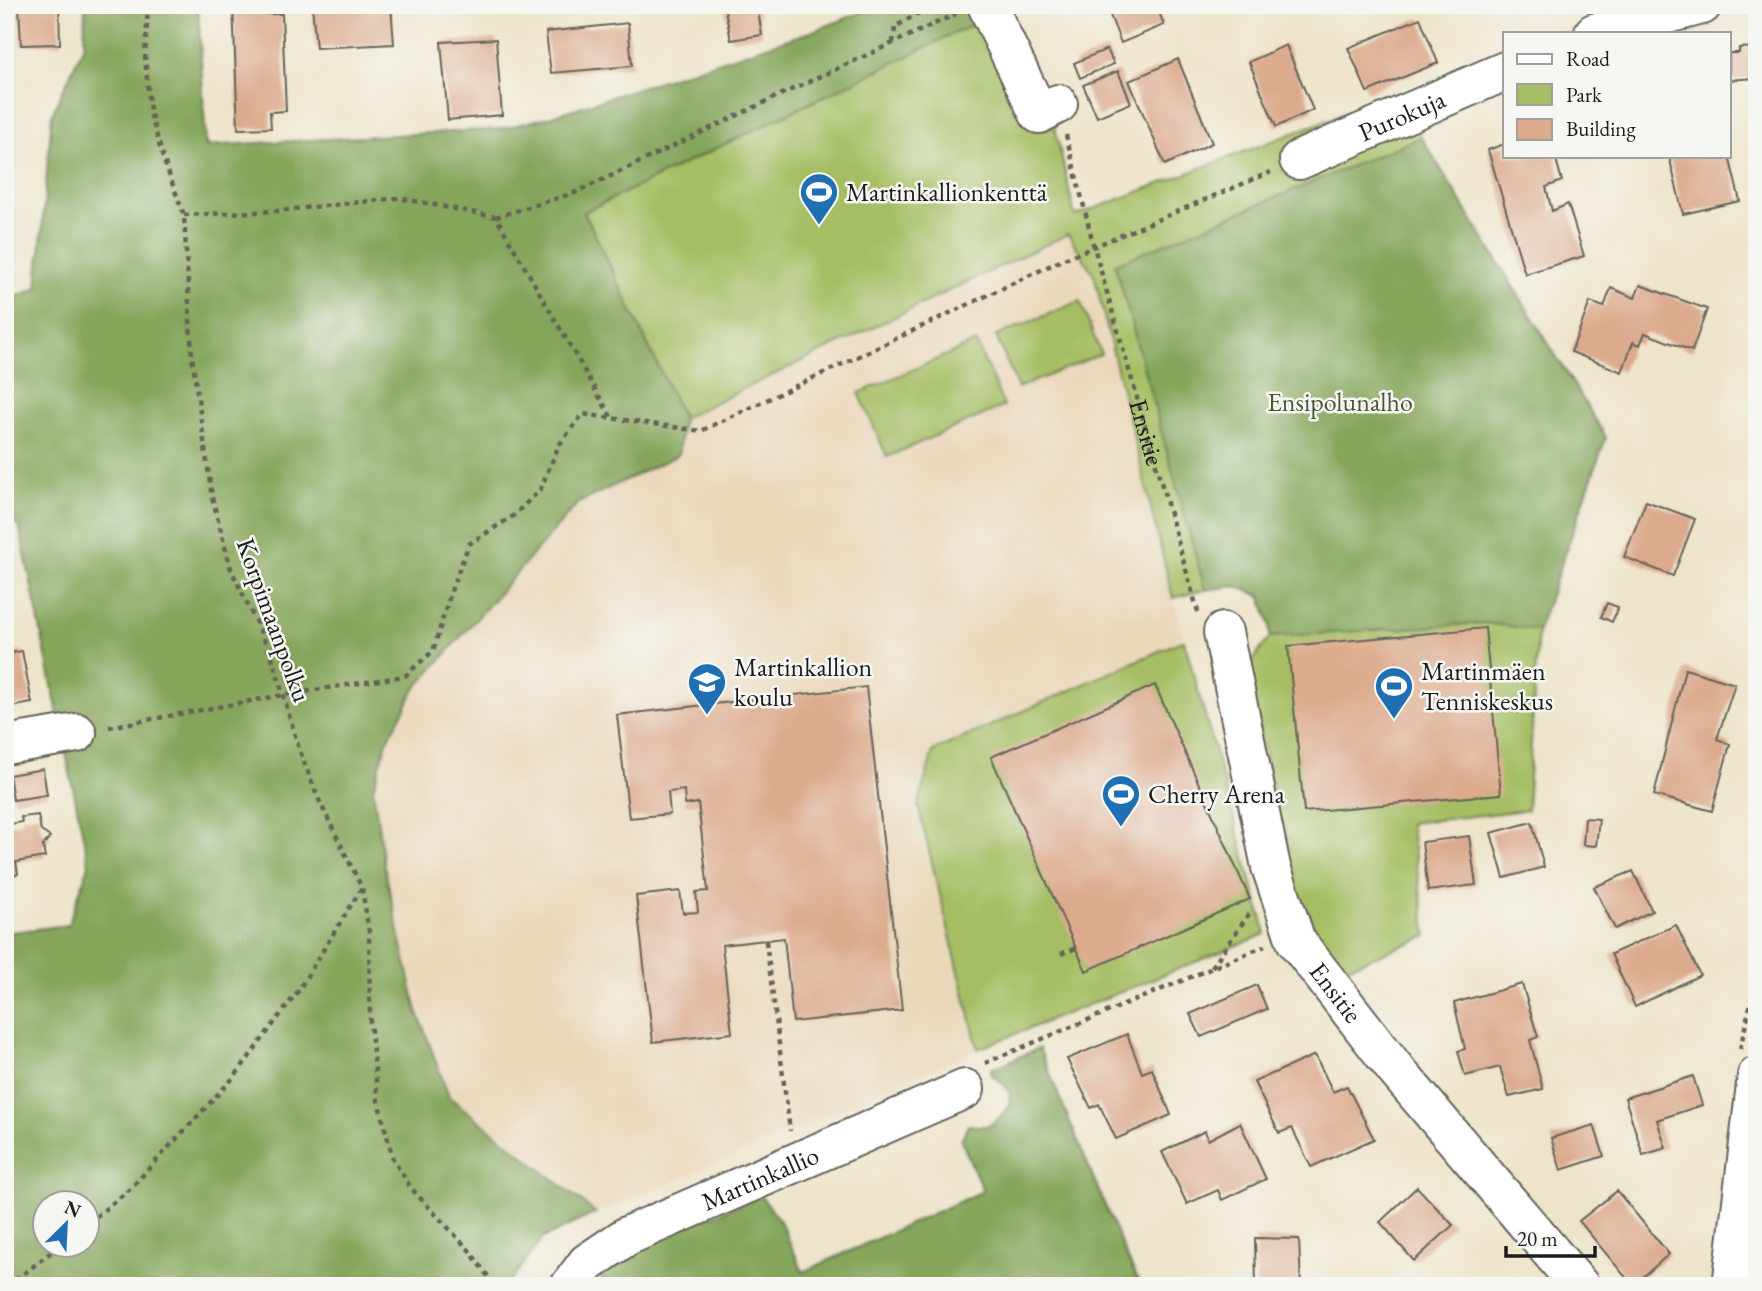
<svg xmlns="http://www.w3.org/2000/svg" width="1762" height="1291" font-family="'EB Garamond',serif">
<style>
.built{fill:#ead8ba}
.green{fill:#a5be64;stroke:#606d40;stroke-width:2}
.forest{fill:#84a55a;stroke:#50603b;stroke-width:2;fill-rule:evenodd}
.building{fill:#dcab8d}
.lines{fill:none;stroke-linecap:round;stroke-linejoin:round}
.minor-casing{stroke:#666259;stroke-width:42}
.path{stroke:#666259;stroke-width:4.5;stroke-dasharray:5 5;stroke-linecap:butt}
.minor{stroke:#fff;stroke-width:38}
.labels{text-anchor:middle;stroke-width:5;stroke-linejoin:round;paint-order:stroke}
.street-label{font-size:26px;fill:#1c1c1c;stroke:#f6f6f2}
.poi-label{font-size:26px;fill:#1c1c1c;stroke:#f6f6f2;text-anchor:start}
.park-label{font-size:26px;fill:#4c5535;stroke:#f6f6f2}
</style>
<rect width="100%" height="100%" fill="#f6f6f2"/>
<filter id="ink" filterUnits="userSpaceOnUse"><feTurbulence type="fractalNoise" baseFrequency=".0143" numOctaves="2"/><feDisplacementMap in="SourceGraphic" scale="14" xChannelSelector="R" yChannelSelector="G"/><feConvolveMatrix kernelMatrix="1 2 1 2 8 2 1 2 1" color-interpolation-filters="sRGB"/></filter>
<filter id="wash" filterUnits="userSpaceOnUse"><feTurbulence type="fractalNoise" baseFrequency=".00686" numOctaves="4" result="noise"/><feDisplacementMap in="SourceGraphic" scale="28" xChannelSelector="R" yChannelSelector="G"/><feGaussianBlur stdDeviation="1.57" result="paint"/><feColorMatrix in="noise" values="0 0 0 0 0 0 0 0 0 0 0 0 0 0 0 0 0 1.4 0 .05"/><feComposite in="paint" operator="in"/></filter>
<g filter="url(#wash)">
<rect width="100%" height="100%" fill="#eee4ca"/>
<!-- built -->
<path class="built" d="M1068,234L1094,275L1184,640L933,751L918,806L978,1049L617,1206L596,1213L449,1097L416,1007L384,866L372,789L387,742L415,689L578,503L678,455L683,418Z"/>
<!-- green -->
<g class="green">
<path d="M980,21L1052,115L1075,216L1398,93L1421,137L1606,437L1538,630L1527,810L1410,823L1427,936L1345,968L1301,918L1248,680L1252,661L1270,637V625L1261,596L1236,586L1213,588L1173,598L1094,275L1068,234L683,418L584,212Z"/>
<path d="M1080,301L1101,354L1018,388L996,336Z"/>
<path d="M976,342L1004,406L887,457L859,393Z"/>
<path d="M1184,640L1266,934L978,1049L918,806L933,751Z"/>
</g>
<!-- forest -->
<g class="forest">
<path d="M85,5H198L206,146L501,129L549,117L816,30L880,5H973L980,21L584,212L683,418L678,455L578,503L415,689L387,742L373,789L384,866L416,1007L449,1097L596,1213L543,1238L507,1286H52L5,1282V933L68,925L89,865L19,525L5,522V301L37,288L52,114L84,45ZM46,1204H88V1246H46Z"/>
<path d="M1421,137L1606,437L1538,630L1485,623L1270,637V625L1261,596L1236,586L1205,590L1115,264Z"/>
<path d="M1039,1048L1124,1251L1141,1286H598L603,1275L629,1249L761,1196L780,1221L803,1272L983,1191L961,1140L968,1125C974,1125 981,1127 986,1126C992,1124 996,1121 1000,1117C1017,1099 1010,1087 992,1075L991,1069Z"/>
</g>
<g id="blocks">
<!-- building -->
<g class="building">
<path d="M19,5H59L60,44L21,45Z"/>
<path d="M233,5H259L260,14H282L286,111L270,112L271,128L238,129Z"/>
<path d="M312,5H391L394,44L316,48Z"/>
<path d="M724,5H757L762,35L731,40Z"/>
<path d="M1106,5H1156L1164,25L1121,43Z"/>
<path d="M1420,18L1438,63L1367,92L1348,48Z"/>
<path d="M628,23L632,66L551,73L546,32Z"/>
<path d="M496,39L502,115L448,120L441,42Z"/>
<path d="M1286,45L1313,110L1276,127L1249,62Z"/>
<path d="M1757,47L1756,78L1729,80V53H1739V48Z"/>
<path d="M1107,49L1114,64L1080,78L1074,63Z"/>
<path d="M1178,59L1212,143L1165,165L1129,81Z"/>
<path d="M1118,71L1131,103L1097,117L1083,85Z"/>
<path d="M1505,144V156H1555L1562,181L1546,187L1552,211L1568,204L1584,256L1525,274L1488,150Z"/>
<path d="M1669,156H1729L1740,201L1683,214Z"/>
<path d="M1640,285L1707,309L1692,351L1645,333L1640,345L1633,342L1622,372L1571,352L1590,302L1604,307L1611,288L1635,298Z"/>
<path d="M1646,501L1695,519L1673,576L1624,557Z"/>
<path d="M1607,603L1618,607L1612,622L1601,617Z"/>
<path d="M1485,628L1501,794L1304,812L1288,646Z"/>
<path d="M22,651L32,703L5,708V654Z"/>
<path d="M1685,669L1735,684L1717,739L1730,744L1712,811L1654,795Z"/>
<path d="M1155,685L1250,899L1086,971L991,757Z"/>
<path d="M866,687L902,1010L793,1022L784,938L722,945L732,1033L653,1042L636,896L680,891L683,913L698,912L696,892L708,891L698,803L685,805L684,790L668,792L670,814L629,818L617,715Z"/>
<path d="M43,769L47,795L13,800L9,775Z"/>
<path d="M38,815L41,831L50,837L43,846L45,857L16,862L18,874L5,877V825L22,822L21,817Z"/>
<path d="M1585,818L1599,819L1596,846L1583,845Z"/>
<path d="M1532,822L1544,867L1504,878L1491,833Z"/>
<path d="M1469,836L1476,885L1428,891L1422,842Z"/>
<path d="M1633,871L1652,911L1615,929L1594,887Z"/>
<path d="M1676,925L1700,975L1635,1007L1611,954Z"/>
<path d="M1522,984L1538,1037L1530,1040L1543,1089L1509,1097L1500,1067L1465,1076L1458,1051L1465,1049L1454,1003Z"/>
<path d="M1257,985L1267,1009L1201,1037L1190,1014Z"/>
<path d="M1127,1034L1142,1073L1152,1069L1171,1115L1116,1139L1099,1104L1091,1108L1067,1059Z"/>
<path d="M1315,1055L1333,1092L1347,1086L1374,1139L1311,1167L1292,1128L1279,1133L1254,1082Z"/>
<path d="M1693,1076L1702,1105L1657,1120L1666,1148L1643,1155L1625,1098Z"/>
<path d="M1240,1123L1266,1179L1222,1200L1218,1190L1187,1204L1162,1152L1205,1131L1208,1140Z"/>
<path d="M1594,1125L1604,1156L1561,1170L1551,1138Z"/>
<path d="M1417,1187L1453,1225L1414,1261L1380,1222Z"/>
<path d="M1617,1191L1669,1254L1633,1286L1579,1221Z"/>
<path d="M1255,1238L1299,1239L1301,1286H1256Z"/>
</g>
</g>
</g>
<g filter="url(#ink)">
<use href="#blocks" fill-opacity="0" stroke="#666259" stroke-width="2"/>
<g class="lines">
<!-- minor casing -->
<g class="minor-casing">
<g id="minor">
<path d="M987,5L1039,114L1058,104"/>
<path d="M1594,33L1702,5"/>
<path id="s2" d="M1299,160L1505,71"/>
<path id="s3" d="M1223,632L1271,867L1296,941L1396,1070L1580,1286"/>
<path d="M5,745L77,733"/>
<path id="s4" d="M570,1286L587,1263L627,1236L965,1089"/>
<path d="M1732,1286L1757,1076"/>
</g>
</g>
<!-- path -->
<g class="path">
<path d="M148,5L145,56L150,112L163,158L184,215L192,356L212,497L231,569L272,657L299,749L318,798L362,888L369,932L370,1021L378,1101L393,1159L411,1188L469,1250L495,1286"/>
<path d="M893,43L895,27L932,5"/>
<path id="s1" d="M1066,135L1094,247L1198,612"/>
<path d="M184,215L276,211L399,198L496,217L611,417"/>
<path d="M496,217L577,192L780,95L956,14"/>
<path d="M109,727L283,695L405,676L433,651L453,585L469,544L513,516L540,490L559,445L583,414L701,431L1062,260L1271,172"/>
<path d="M766,941L790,1131"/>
<path d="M1061,954L1076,948"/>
<path d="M1212,967L1251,911"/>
<path d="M1740,1049L1757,976"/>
<path d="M985,1063L1265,946"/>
<path d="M88,1223L129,1190L235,1076L298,991L361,889"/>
<path d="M8,1286L59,1246"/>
</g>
<!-- minor -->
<use href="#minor" class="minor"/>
</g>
</g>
<!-- icons -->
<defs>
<g id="stadium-pin" transform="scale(2.0125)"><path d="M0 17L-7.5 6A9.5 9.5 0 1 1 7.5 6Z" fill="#1f6fb2" stroke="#f6f6f2"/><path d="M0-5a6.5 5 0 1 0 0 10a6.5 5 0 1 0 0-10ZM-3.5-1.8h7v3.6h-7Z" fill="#fff"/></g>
<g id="school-pin" transform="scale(2.0125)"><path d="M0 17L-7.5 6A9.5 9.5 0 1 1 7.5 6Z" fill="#1f6fb2" stroke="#f6f6f2"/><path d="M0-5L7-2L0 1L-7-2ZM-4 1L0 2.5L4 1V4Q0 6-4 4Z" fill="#fff"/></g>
</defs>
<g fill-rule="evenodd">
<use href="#stadium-pin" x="819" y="192"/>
<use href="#school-pin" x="707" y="682"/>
<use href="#stadium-pin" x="1394" y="686"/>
<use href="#stadium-pin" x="1121" y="794"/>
</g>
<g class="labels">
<!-- street labels -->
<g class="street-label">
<text dy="9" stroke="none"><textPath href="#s2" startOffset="112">Purokuja</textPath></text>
<text dy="9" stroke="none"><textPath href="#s1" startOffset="308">Ensitie</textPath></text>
<text transform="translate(274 620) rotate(70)" y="9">Korpimaanpolku</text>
<text dy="9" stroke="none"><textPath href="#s3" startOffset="383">Ensitie</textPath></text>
<text dy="9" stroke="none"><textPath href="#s4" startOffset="222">Martinkallio</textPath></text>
</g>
<!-- poi labels -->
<g class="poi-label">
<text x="846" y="201">Martinkallionkenttä</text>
<text x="734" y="676">Martinkallion<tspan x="734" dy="30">koulu</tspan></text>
<text x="1421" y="680">Martinmäen<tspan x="1421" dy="30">Tenniskeskus</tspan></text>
<text x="1148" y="803">Cherry Arena</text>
</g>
<!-- park labels -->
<g class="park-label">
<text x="1340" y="411">Ensipolunalho</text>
</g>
</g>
<!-- margin -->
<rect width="1762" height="1291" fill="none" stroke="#f6f6f2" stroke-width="28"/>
<!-- legend -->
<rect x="1503" y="32" width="228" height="126" fill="#f6f6f2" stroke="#9f9f9c" stroke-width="2"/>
<rect x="1517" y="54" width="35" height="10" fill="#ffffff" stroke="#9f9f9c" stroke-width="2"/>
<text x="1566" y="66" font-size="21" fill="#1c1c1c">Road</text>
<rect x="1517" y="84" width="35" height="21" fill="#a5be64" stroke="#9f9f9c" stroke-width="2"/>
<text x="1566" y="102" font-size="21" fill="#1c1c1c">Park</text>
<rect x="1517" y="119" width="35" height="21" fill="#dcab8d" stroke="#9f9f9c" stroke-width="2"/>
<text x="1566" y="136" font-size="21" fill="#1c1c1c">Building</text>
<!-- north arrow -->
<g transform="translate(66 1224) rotate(24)"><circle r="33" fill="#f6f6f2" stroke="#9f9f9c" stroke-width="2"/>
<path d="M0-5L12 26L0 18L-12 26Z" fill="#1f6fb2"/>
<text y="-10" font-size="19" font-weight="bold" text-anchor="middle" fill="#1c1c1c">N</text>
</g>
<!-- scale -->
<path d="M1506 1246v10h89v-10" fill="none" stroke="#1c1c1c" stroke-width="3.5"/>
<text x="1517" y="1246" font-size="21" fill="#1c1c1c" stroke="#f6f6f2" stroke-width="5" paint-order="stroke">20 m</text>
</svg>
